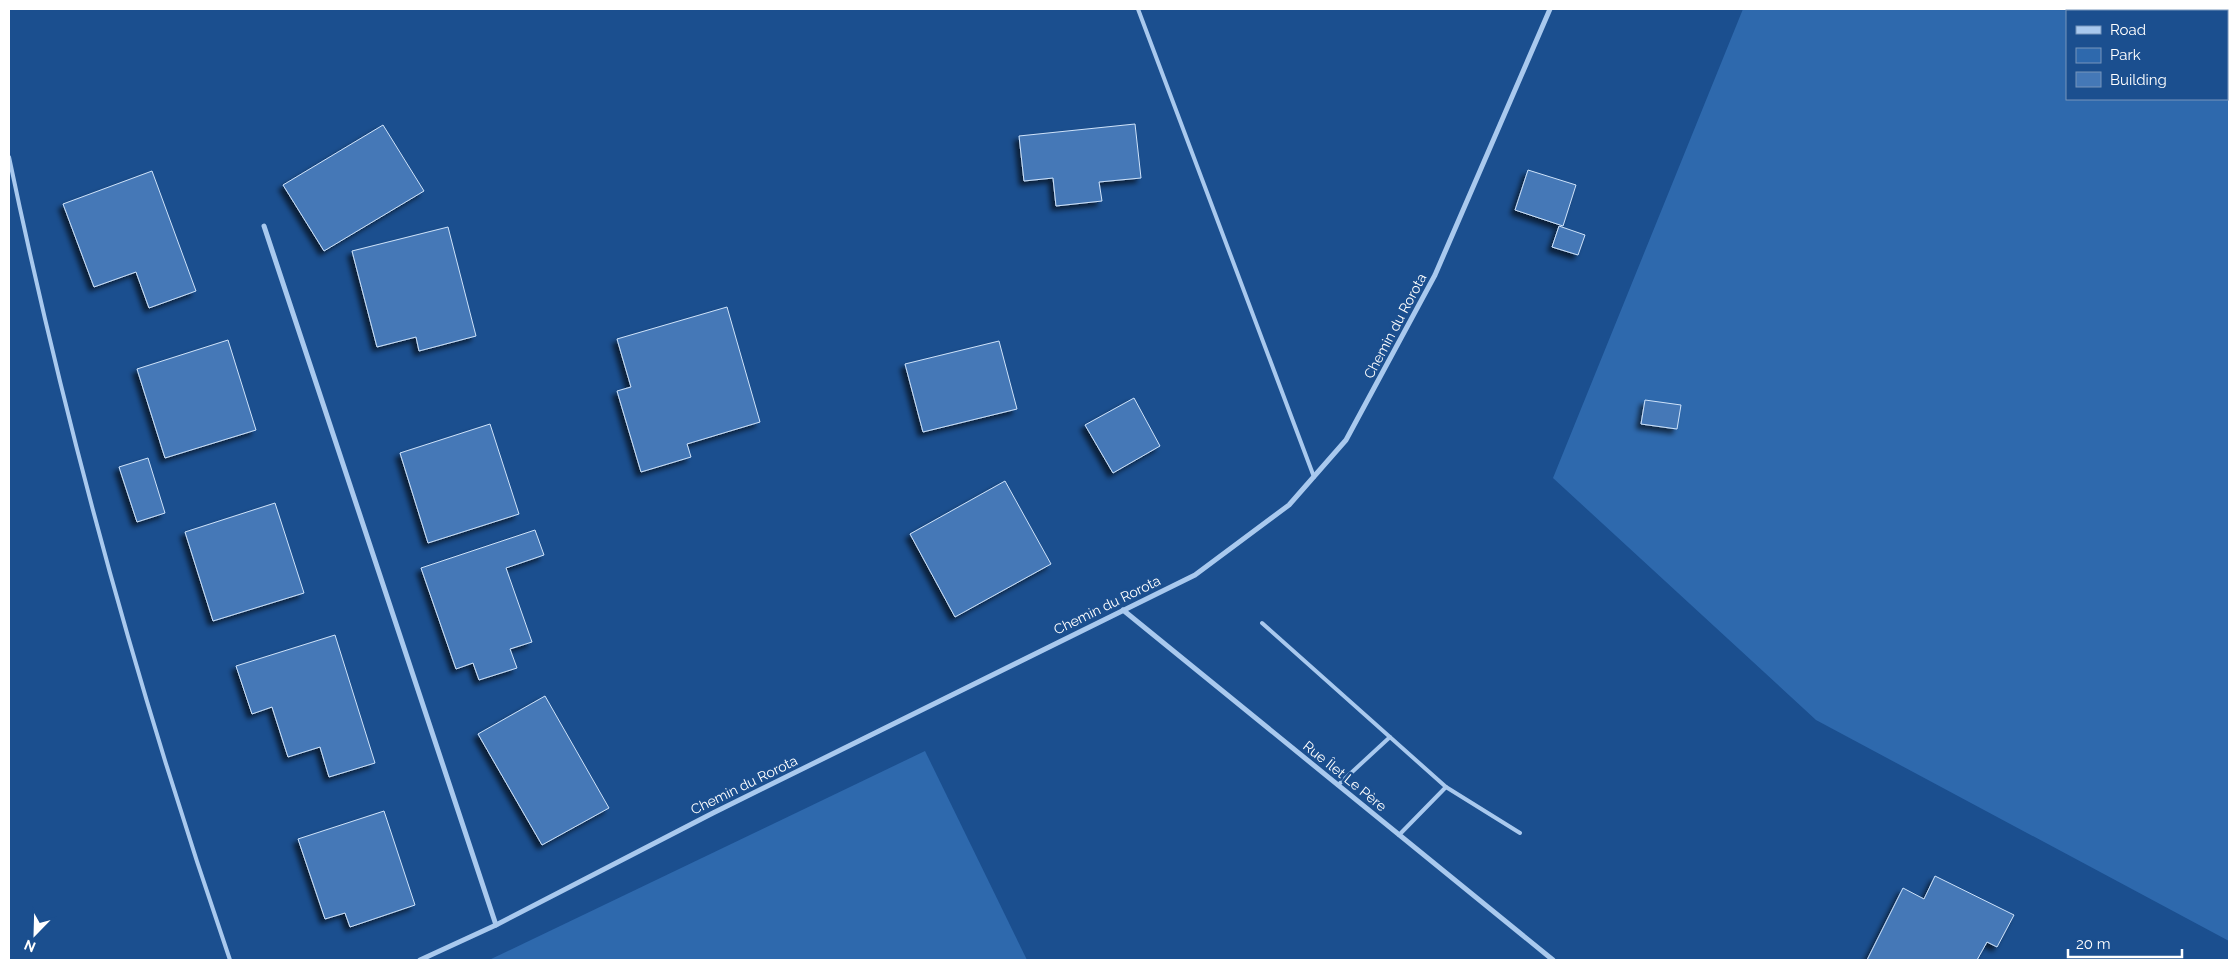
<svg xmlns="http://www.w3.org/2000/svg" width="2238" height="969" font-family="Raleway,sans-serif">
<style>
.green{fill:#2e69ad;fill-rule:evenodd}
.building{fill:#4478b7;stroke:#cfe3fa;filter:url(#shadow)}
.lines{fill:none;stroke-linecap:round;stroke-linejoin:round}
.service{stroke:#a9c9ee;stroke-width:4}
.minor{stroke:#a9c9ee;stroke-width:5}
.labels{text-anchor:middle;stroke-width:5;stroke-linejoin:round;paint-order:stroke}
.street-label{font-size:14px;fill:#fff;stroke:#1b4f8f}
</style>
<defs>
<filter id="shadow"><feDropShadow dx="-4.5" dy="4.5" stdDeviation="2.5" flood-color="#0009"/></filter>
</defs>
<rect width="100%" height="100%" fill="#1b4f8f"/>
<!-- green -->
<g class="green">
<path d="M1743,9H2229V941L1816,720L1553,478ZM2067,11H2227V99H2067Z"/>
<path d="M925,751L1027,960H489Z"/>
</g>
<!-- building -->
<g class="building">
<path d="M1135,124L1141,178L1099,182L1102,201L1056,206L1053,178L1024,181L1019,136Z"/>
<path d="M383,125L424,191L324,251L283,185Z"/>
<path d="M1528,170L1576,185L1563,226L1515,210Z"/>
<path d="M152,171L196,291L149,308L136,272L94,287L63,204Z"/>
<path d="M1559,226L1585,235L1578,255L1552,247Z"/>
<path d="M448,227L476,336L419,351L416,337L377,347L352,251Z"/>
<path d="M727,307L760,422L687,444L691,457L641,472L617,391L631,387L617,339Z"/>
<path d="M228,340L256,430L165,458L137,369Z"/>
<path d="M999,341L1017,409L923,432L905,364Z"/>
<path d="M1134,398L1160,446L1113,473L1085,425Z"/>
<path d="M1645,400L1681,405L1677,429L1641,424Z"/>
<path d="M490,424L519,514L428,543L400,453Z"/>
<path d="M148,458L165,513L137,522L119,467Z"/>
<path d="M1005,481L1051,564L955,617L910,534Z"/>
<path d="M275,503L304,593L213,621L185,532Z"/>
<path d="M535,530L544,555L506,568L532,642L510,649L517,668L479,680L473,663L456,669L421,568Z"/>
<path d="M335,635L375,763L329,777L320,747L288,757L272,707L252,714L236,666Z"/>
<path d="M545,696L609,808L542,845L478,734Z"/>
<path d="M384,811L415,905L350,927L345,913L325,919L298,839Z"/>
<path d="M1935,876L2014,915L1997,947L1987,942L1977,960H1867L1903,888L1924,899Z"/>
</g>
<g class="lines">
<!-- service -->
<g class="service">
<path d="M1138,9L1314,477"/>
<path d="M9,157C66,429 140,698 230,960"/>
<path d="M1262,623L1446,787L1520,833"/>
<path d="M1338,785L1390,737"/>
<path d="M1399,835L1446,787"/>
</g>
<!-- minor -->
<g class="minor">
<path d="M264,226L496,925"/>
<path d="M1123,610L1553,960"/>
<path d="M420,960L496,925L713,813L1195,575L1289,505L1346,440L1435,275L1550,9"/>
</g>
</g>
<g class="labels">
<!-- street labels -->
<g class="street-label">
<text transform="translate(1395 326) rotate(-62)" y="5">Chemin du Rorota</text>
<text transform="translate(1107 605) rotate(-26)" y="5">Chemin du Rorota</text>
<text transform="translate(1345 776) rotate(39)" y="5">Rue Îlet Le Père</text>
<text transform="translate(744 785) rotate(-26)" y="5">Chemin du Rorota</text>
</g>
</g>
<!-- border -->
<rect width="2238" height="969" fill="none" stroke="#ffffff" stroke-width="20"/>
<!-- legend -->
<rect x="2066" y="10" width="162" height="90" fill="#1b4f8f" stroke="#7695bc"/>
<rect x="2076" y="26" width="25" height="8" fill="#a9c9ee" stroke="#7695bc"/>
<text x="2110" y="35" font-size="15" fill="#ffffff">Road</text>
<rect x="2076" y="48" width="25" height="15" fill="#2e69ad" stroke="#7695bc"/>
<text x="2110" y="60" font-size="15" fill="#ffffff">Park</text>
<rect x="2076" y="72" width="25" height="15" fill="#4478b7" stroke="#7695bc"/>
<text x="2110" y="85" font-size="15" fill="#ffffff">Building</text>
<!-- north arrow -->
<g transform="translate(35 934) rotate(203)" stroke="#1b4f8f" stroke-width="4" paint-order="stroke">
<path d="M0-4L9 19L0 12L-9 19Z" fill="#ffffff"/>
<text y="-8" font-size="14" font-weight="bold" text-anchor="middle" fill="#ffffff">N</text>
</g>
<!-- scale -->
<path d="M2068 949v8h114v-8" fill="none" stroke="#ffffff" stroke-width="2.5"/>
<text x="2076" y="949" font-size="15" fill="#ffffff" stroke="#1b4f8f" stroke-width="4" paint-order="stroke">20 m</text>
</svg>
